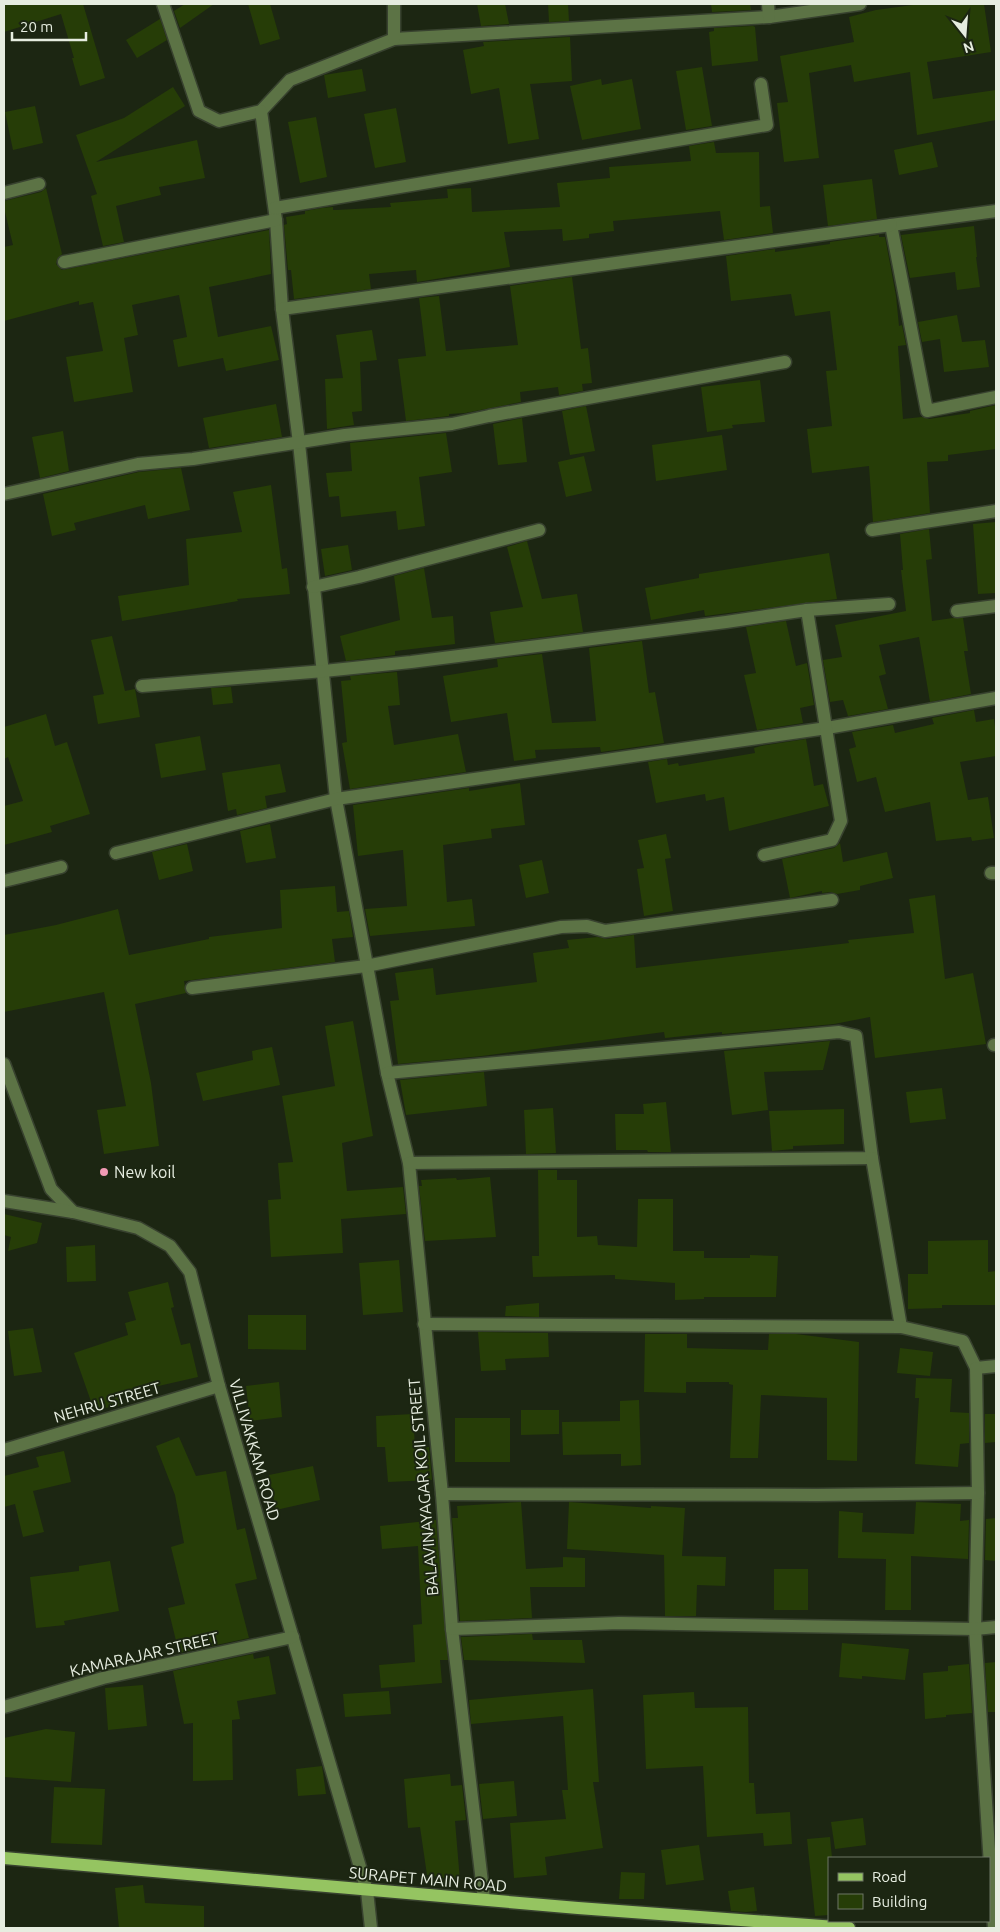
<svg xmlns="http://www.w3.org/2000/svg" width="1000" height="1932" font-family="Ubuntu,sans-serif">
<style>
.building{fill:#263d07}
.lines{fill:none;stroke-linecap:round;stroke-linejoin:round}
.minor-casing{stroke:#38422f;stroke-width:15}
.major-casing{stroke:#38422f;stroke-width:15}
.minor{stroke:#5c7345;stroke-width:12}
.major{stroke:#95c461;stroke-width:12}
.poi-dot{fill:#f19ab4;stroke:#1c2612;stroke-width:2}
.labels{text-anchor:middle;stroke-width:4;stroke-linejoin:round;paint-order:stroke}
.poi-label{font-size:16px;fill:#e6ede0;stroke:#1c2612;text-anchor:start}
.street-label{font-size:16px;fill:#e6ede0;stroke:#1c2612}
</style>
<rect width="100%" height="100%" fill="#1c2612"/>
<!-- building -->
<g class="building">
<path d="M4,4H83L105,78L80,86L72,58H74L61,14L4,32Z"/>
<path d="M185,4H214L180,28L174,11Z"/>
<path d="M248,4H270L280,39L260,45Z"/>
<path d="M477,4H505L509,24L481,26Z"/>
<path d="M548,4H568L569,21L549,22Z"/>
<path d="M711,4H750L751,10L712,12Z"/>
<path d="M920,4H984L991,52L927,62L933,99L996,90V120L917,135L910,72L854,82L851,65L809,73L819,158L784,162L777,103L788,102L780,56L854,42L849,17L876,10Z"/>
<path d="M160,19L167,40L137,58L126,40Z"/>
<path d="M753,26L755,27L758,61L712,66L709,32L714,31V28Z"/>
<path d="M570,37L572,81L530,84L539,139L508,144L499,88L471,94L463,50L484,46L483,42Z"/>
<path d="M702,67L712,126L686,130L676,71Z"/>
<path d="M362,69L366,91L328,98L324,75Z"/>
<path d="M601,79L602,85L632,79L641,129L582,140L570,86Z"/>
<path d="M173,87L185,106L96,162L197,140L205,178L159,187L161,195L116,206L124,242L103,246L91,196L97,194L76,135L124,118Z"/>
<path d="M35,106L43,143L13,150L5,112Z"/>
<path d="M396,108L406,162L375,168L364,114Z"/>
<path d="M316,117L327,177L300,183L288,122Z"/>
<path d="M714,142L716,153L759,152L760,207L770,206L773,233L724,240L720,211L613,221L614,231L589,234V238L563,241L562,229L504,232L510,267L417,282L416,270L369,274L371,289L294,299L291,270H288L284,225L287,224L286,217L305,214V211L322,208L333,207V210H337L391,207L390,203L448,198L447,189L471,188L472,212L560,207L557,183L610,178L609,167L691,161L689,146Z"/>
<path d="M932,142L938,167L899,175L894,150Z"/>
<path d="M872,179L877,219L828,226L823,185Z"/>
<path d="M46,188L62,254L57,259L56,264L62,270L269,230L271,274L209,287L218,337L271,326L279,360L226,371L223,358L178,367L173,340L187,337L179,295L132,305L138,335L124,338L133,392L74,402L66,357L103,351L93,302L79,305V301L4,321V247L13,245L4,208V201L41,192Z"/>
<path d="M974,226L977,257H976L980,287L957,290L955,272L910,278L901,235Z"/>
<path d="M879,235V237H885L896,296L899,326L902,325L906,345L898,346L903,419L922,417L929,419L970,413V411L996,405V449L948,455V461L927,462L930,513L873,522L869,466L812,473L807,429L832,426L826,371L837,370L830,311L795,316L791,294L731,301L726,256L775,249V252L830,244V242Z"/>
<path d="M572,277L581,349L588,348L592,383L582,384L583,391L559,395L558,387L520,392L521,402L465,413L449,414V416L406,421L398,359L426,356L419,298L439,296L446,351L518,345L510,286Z"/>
<path d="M957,315L962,342L985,340L989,367L944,372L940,339L922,342L918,322Z"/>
<path d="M372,330L377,360L360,362L362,411L352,412L354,425L327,429L325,379L343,378L336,335Z"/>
<path d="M760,380L765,422L732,425L733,428L707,432L701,387Z"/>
<path d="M276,404L282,437L209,448L203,418Z"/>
<path d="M586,406L595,451L570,455L562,411Z"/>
<path d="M522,418L527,462L498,465L493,424Z"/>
<path d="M63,431L69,471L40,478L32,437Z"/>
<path d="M446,433L452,472L419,477L425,526L398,530L396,511L341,517L339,496L329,497L326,473L352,471L350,443Z"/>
<path d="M722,435L727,470L656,481L652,445Z"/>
<path d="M584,456L592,491L566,497L558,462Z"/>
<path d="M181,468L190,510L148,519L145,505L74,523L76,530L52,536L43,494L139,472Z"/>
<path d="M271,485L282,569L287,568L290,594L237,599L238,601L122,621L118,596L189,585L186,539L242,532L233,492Z"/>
<path d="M996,522V593L978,594L973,524Z"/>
<path d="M929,529L932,559L926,560L932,621L953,618H963L968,651H964L971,694L930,702L919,637L879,645L886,674L879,676L888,709L848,716L843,700L830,702L823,660L842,657L835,625L906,611L901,570H903L900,534Z"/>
<path d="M527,541L542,599L577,594L583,632L495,643L490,612L523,607L507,547Z"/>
<path d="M348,545L352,570L325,576L321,549Z"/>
<path d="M829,553L837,599L705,616L704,610L651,620L645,588L699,578V574Z"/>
<path d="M424,568L432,618L453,616L455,644L395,651V655L346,661L340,636L400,620L394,576Z"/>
<path d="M786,621L796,666L807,663L814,705L800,708L803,723L757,730L744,675L756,673L746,627Z"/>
<path d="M112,636L125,691L135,689L140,717L98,724L93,696L104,694L91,640Z"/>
<path d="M642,641L649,693L655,692L664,743L601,752L600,747L535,750L536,758L514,761L507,713L451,722L443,676L498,667L497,659L542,654L552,723L596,721L589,648Z"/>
<path d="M397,672L400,705L388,706L394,745L458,734L466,772L350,789L342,743L347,742L341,681L351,680L350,676Z"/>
<path d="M231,687L233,703L213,705L211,688Z"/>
<path d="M974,710L976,722L994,719L996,734V756L960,762L968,800L988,797L994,838L972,841L971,837L936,841L930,802L885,812L876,777L857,782L849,749L856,747L852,732L893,725L895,733L934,724L932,718Z"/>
<path d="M46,714L55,746L67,742L90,814L50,826L52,832L4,845V806L23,801L8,757L4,759V727Z"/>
<path d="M200,736L206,770L161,778L155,744Z"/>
<path d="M806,739L814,786L823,784L829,806L729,831L724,797L706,801L705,794L656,803L648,762L667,759L668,765L678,763L679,766L755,753L754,748L761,746Z"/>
<path d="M280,764L286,792L265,796L267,808L237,815L236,809L228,811L222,773Z"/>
<path d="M520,783L525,825L491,829L492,838L443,845L447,902L472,899L475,926L370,936L365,909L407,906L403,850L358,856L353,805L469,788V791Z"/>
<path d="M270,824L276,858L246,863L240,831Z"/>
<path d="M666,834L671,858L665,859L673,911L644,916L637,869L644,868L638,840Z"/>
<path d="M840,843L843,862L887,852L893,878L860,886V890L837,894L831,892L822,893V891L790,898L782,859L834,848Z"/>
<path d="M187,844L193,871L159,880L152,852Z"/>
<path d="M542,860L549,893L526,898L519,865Z"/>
<path d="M335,886L337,912L349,911L353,937L332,939L335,962L184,981L186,993L135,1004L151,1083L159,1146L104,1154L97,1110L126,1106L104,992L4,1012V935L56,925L118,909L129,955L209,939V937L282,928L280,890Z"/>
<path d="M935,895L945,979L973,973L986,1044L875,1058L870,1017L834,1024L722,1034V1032L665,1038L664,1032L482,1056L398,1064L390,1001L399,1000L395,973L433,968L436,995L537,982L533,953L569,948L567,940L598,937L606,939L634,935L636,968L849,943L848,940L914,933L909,899Z"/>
<path d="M353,1021L373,1136L342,1143L347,1191L403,1187L406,1214L341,1219L343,1253L271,1257L268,1200L281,1199L278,1163L293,1162L282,1096L335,1086L325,1026Z"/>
<path d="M830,1041L823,1070L764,1072L768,1110L732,1115L724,1051Z"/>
<path d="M272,1047L280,1085L203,1101L196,1073L253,1060L252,1051Z"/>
<path d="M484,1072L487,1106L406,1115L400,1080Z"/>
<path d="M942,1088L946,1119L910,1123L906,1092Z"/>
<path d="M666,1102L671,1152H648L647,1150H616L615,1114H644L643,1104Z"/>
<path d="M553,1108L556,1153L526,1154L524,1110Z"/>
<path d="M844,1109V1144L793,1146V1149L772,1151L769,1111Z"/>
<path d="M538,1170H557V1180H577V1237L597,1236L598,1245L637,1247L638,1199H673V1251H704V1258H750V1255L778,1256L776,1297H704V1299L675,1300V1283L615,1279V1275L533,1277L532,1256H539Z"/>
<path d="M490,1177L496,1237L425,1241L419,1186H422L421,1180L456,1178L457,1180Z"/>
<path d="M4,1214L42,1223L37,1243L8,1251L11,1237L4,1235Z"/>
<path d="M988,1240V1272L996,1271V1305H942V1308L908,1309V1274H928V1241Z"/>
<path d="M95,1245L96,1281L67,1282L66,1247Z"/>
<path d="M399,1260L403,1312L363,1315L359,1263Z"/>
<path d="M168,1282L174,1307L171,1308L181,1345L190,1343L198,1377L119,1395L122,1405L94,1410L74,1353L128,1335L125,1323L136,1320L128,1292Z"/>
<path d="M539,1303V1317L505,1316L506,1306Z"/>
<path d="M248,1315H306V1350L248,1349Z"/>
<path d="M33,1328L42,1372L14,1376L8,1331Z"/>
<path d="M478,1332L548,1333L549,1357L505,1359L506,1370L481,1371Z"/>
<path d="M645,1334H687V1348L768,1350L769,1334H796L859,1342L857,1461L827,1460V1398L761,1395L758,1458H730L733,1385L729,1384V1382H686V1393L644,1392Z"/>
<path d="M900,1348L933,1352L930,1376L897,1373Z"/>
<path d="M916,1378L952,1379L950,1412L969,1413V1443L960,1444L958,1467L915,1464L919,1398H915Z"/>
<path d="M279,1382L282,1417L250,1421L246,1386Z"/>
<path d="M639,1400L641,1465L621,1466V1454L563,1455L562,1422L620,1421V1401Z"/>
<path d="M521,1410H559V1434L521,1435Z"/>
<path d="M413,1414L415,1447H429L432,1480L388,1482L385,1447H377L376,1416Z"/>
<path d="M985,1414H996V1442L985,1443Z"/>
<rect x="455" y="1418" width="55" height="44"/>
<path d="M179,1437L196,1476L226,1471L237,1530L245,1528L257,1579L235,1584L249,1638L179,1653L168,1608L185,1604L171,1547L184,1543L175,1495L156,1446Z"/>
<path d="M64,1451L71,1482L33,1491L44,1532L23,1537L15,1504L4,1507V1476L39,1467L36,1457Z"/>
<path d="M313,1466L320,1500L276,1510L269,1475Z"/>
<path d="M521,1502L526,1569L563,1567V1557L585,1558V1587H530L532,1618L460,1621L452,1518H458L457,1506Z"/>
<path d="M569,1502L651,1508V1506L685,1508L682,1556L726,1557L725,1586L697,1585L696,1616H665L664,1555L567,1549Z"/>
<path d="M916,1502L961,1504L960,1521L969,1520L968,1559L911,1556V1610H885L886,1559L838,1558L839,1511L863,1513L862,1532L914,1534Z"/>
<path d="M996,1518V1561L985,1560L986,1519Z"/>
<path d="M436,1520L448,1660H440L442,1683L381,1688L379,1665L415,1662L413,1625L422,1624L418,1546L382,1549L380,1526Z"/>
<path d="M110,1561L119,1611L64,1621L65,1625L36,1628L30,1577L79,1571V1566Z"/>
<rect x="774" y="1569" width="34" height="41"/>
<path d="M532,1634L533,1640H582L585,1663L464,1660L461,1637Z"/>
<path d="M842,1643L909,1649L905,1680L862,1676V1679L839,1677Z"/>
<path d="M253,1654L254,1659L269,1656L276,1694L237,1701L240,1719L232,1720L233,1780L193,1781V1723L184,1724L173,1671Z"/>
<path d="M996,1662V1712H988L985,1663Z"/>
<path d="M969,1664L972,1713L946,1715V1717L925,1719L923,1673L948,1671V1666Z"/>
<path d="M143,1685L147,1726L108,1730L105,1688Z"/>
<path d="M593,1689L599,1782H593L603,1848L545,1857L547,1875L514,1878L510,1823L566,1819L562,1790H568L563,1716L471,1724L469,1700Z"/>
<path d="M389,1691L391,1714L345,1717L343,1694Z"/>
<path d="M694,1692L695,1708L748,1707L749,1783H754L756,1814L790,1812L792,1844L764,1846L763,1833L707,1837L703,1766L646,1769L643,1695Z"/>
<path d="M46,1729L75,1732L71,1782L4,1777V1738Z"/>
<path d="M322,1766L326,1794L298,1796L296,1769Z"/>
<path d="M450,1774L451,1786L462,1785L466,1820L455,1821L460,1881L427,1875L420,1827L408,1828L404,1779Z"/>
<path d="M514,1781L517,1816L483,1819L479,1784Z"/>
<path d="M54,1787L105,1789L102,1845L51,1843Z"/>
<path d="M863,1818L866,1845L835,1849L831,1822Z"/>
<path d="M830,1837L832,1858H829V1915L815,1916L807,1839Z"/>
<path d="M699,1845L704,1880L666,1885L661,1850Z"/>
<path d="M621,1872L645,1873L644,1899H619Z"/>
<path d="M143,1885L145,1903L204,1906V1928L147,1927V1928H119L115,1888Z"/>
<path d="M754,1887L757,1911L746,1912L731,1911L728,1891Z"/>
</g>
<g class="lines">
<!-- minor casing -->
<g class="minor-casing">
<g id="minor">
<path d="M163,4L199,111L219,121L261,111L290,80L394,39L769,17L860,4"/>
<path d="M394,4V39"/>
<path d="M768,4L769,17"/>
<path d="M261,111L276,220L282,309L299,443L336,799L387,1073L409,1163L442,1494L452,1629L484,1899"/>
<path d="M4,193L39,184"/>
<path d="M275,208L767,125L761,84"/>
<path d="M996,211L891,225L927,411L996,397"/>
<path d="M64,262L276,220"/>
<path d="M282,309L891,225"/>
<path d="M4,494L138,464L193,459L345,435L452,424L489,416L785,362"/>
<path d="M872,530L996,511"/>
<path d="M313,587L359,577L539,530"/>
<path d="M957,611L996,606"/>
<path d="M142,686L324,671L411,662L726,622L807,610L889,604"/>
<path d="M116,853L336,799L827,728L996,698"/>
<path d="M764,855L832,840L841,821L807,610"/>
<path d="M991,873H996"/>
<path d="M4,881L61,867"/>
<path d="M192,988L366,966L561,927L587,926L605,931L832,900"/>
<path d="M994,1045H996"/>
<path d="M4,1064L51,1189L73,1212L138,1228L170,1246L190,1272L219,1386L367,1891L371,1928"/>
<path d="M387,1073L839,1032L856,1036L872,1158L409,1163"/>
<path d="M872,1158L901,1327"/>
<path d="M4,1201L73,1212"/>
<path d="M424,1324L901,1327L963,1341L976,1368L996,1366"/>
<path d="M976,1368L978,1493L975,1629L994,1928"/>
<path d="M4,1450L219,1386"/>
<path d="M442,1494L817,1495L978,1493"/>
<path d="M452,1629L619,1623L975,1629L996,1627"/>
<path d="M4,1707L103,1678L293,1637"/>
</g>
</g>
<!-- major casing -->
<g class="major-casing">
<path id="major" d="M4,1858L578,1908L849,1928"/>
</g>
<!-- minor -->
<use href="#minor" class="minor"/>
<!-- major -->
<use href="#major" class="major"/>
</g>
<!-- markers -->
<circle class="poi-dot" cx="104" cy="1172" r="5"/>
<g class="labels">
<!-- poi labels -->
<g class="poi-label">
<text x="114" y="1178">New koil</text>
</g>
<!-- street labels -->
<g class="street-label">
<text transform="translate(107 1402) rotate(-16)" y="6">NEHRU STREET</text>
<text transform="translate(255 1450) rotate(74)" y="6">VILLIVAKKAM ROAD</text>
<text transform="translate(423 1487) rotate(-95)" y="6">BALAVINAYAGAR KOIL STREET</text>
<text transform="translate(144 1654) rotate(-13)" y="6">KAMARAJAR STREET</text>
<text transform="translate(428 1879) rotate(5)" y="6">SURAPET MAIN ROAD</text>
</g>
</g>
<!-- border -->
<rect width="1000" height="1932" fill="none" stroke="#e6ede0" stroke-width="10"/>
<!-- legend -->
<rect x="828" y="1857" width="162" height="65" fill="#1c2612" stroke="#6d7664"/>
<rect x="838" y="1873" width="25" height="8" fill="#95c461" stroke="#6d7664"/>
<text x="872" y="1882" font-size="15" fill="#e6ede0">Road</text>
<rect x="838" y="1894" width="25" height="15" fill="#263d07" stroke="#6d7664"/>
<text x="872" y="1907" font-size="15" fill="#e6ede0">Building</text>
<!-- north arrow -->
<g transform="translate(965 35) rotate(163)" stroke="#1c2612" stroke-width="4" paint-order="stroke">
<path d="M0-4L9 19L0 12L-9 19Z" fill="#e6ede0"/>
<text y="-8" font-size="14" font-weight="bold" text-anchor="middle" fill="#e6ede0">N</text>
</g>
<!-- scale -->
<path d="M12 32v8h74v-8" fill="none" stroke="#e6ede0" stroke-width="2.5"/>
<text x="20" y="32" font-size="15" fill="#e6ede0" stroke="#1c2612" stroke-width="4" paint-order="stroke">20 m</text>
</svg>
